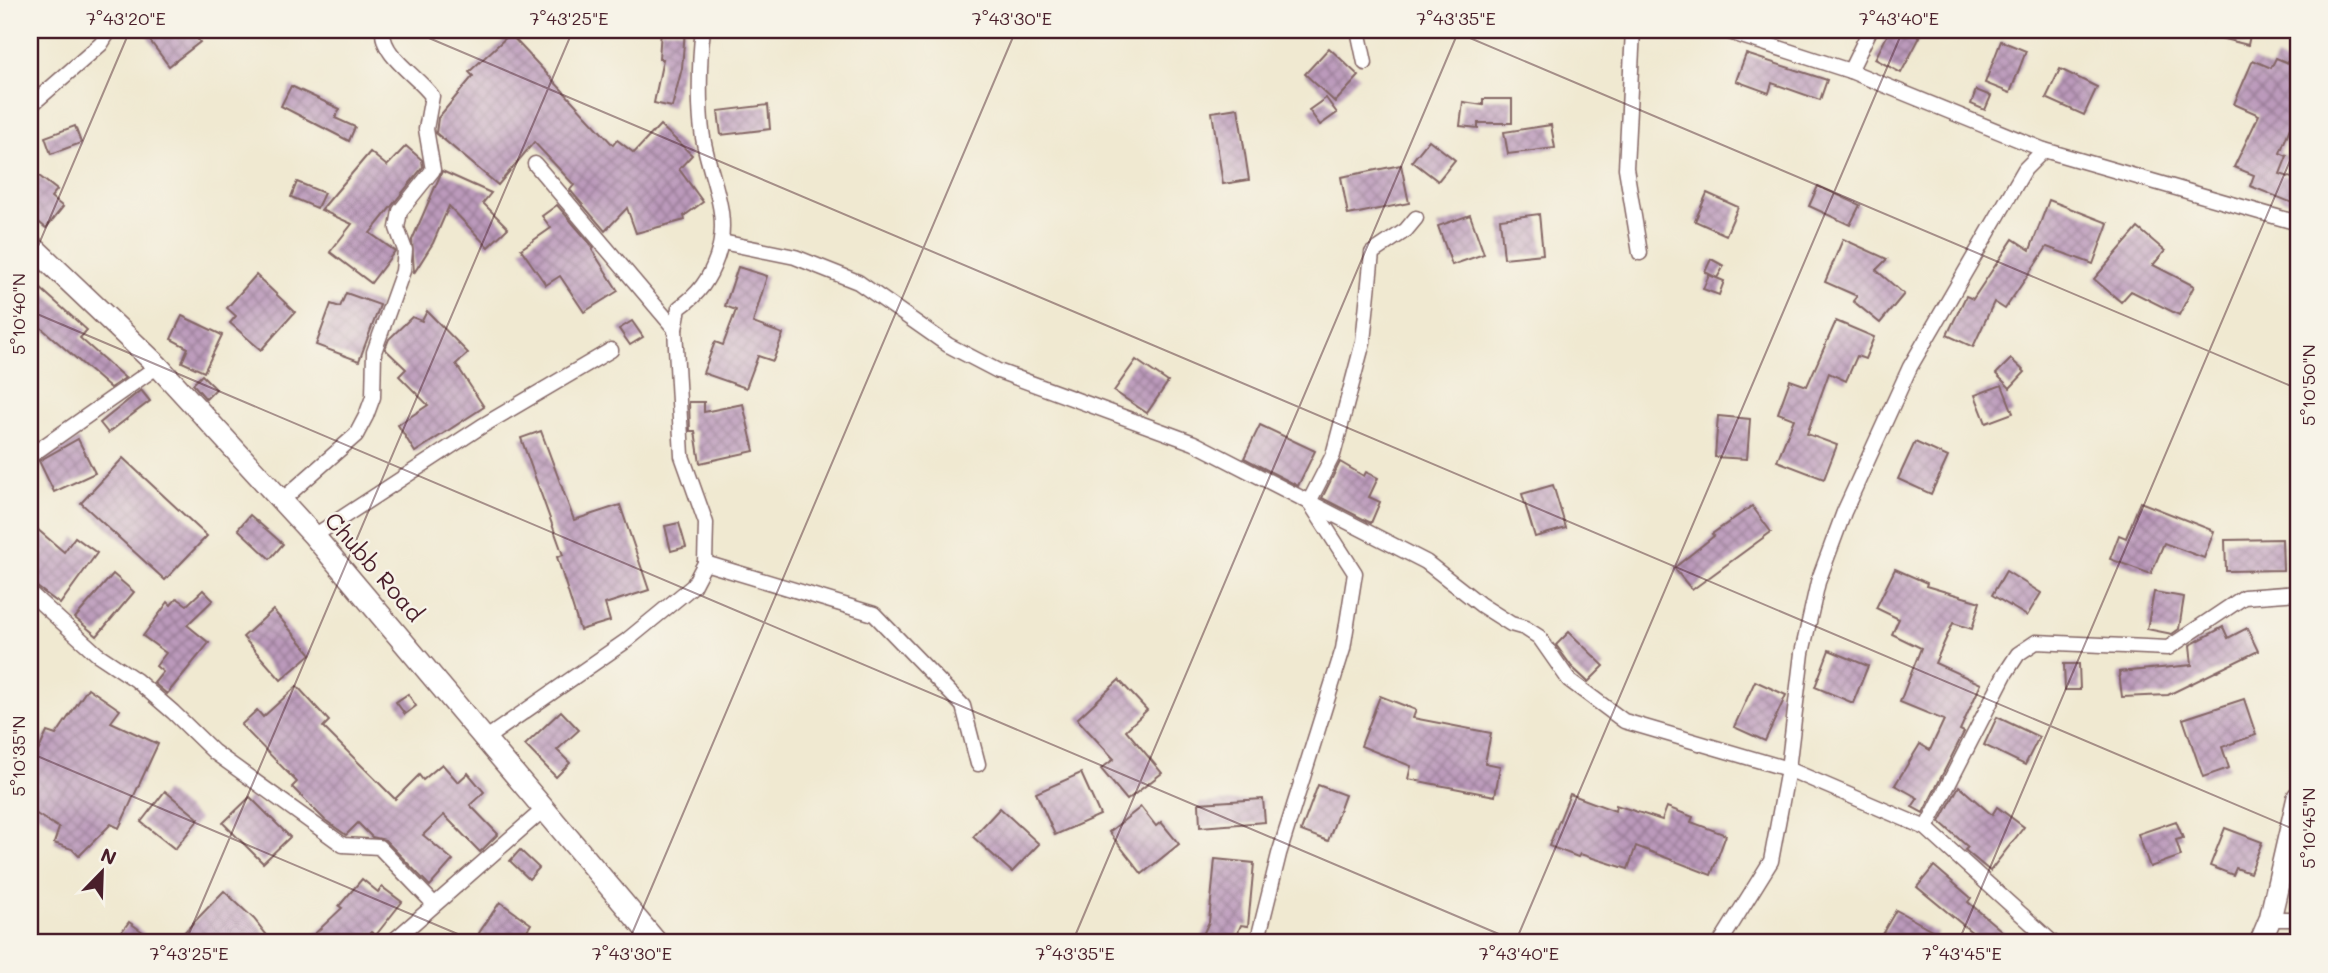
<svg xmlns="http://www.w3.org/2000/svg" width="2328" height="973" font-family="Mali,sans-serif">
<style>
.building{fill:url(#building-cross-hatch)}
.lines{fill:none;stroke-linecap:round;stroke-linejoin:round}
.street-casing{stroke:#846665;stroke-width:17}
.secondary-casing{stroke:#846665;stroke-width:24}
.street{stroke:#fff;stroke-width:14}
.secondary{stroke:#fff;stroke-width:21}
.ticks{fill:none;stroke:#4a1f2b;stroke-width:2;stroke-opacity:0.45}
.labels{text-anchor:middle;stroke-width:5;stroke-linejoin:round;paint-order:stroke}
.street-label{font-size:23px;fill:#4a1f2b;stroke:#f7f3e8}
.neatline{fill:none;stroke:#4a1f2b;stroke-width:2.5}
.ticks-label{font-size:18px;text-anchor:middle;fill:#4a1f2b}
</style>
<defs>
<pattern id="building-cross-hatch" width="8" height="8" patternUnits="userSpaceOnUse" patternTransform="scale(1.75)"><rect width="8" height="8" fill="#bb9abb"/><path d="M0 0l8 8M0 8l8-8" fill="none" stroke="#9a7d98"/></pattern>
</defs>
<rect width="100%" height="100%" fill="#f7f3e8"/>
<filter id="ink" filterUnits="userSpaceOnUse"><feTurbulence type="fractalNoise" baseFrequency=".0143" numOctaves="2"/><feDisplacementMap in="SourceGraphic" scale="14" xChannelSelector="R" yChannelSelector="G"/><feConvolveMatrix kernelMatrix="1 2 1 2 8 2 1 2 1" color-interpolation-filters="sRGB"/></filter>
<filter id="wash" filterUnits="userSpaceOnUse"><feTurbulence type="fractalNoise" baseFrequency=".00686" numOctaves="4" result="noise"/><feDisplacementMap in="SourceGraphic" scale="28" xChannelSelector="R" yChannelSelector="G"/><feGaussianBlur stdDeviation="1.57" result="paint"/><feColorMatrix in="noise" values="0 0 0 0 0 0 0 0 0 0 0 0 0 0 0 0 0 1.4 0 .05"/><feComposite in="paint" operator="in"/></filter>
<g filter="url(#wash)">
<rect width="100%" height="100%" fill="#f0e9d1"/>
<g id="blocks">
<!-- building -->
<g class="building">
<path d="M142,30H190L200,42L169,66Z"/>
<path d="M661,30H685L682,68L672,107L654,103L663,59H659Z"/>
<path d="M1890,30H1907L1920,37L1901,73L1875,59Z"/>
<path d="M2209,30H2251L2248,45L2208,35Z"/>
<path d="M510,34L613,145L617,140L634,153L660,125L692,155L679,169L703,202L684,216L685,220L636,233L627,208L605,231L570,190L574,185L534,142L498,185L436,133L438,118L473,76L469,72Z"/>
<path d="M2001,41L2026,51L2010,93L1985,83Z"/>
<path d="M1329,48L1359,76L1335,102L1305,74Z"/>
<path d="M1746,54L1827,80L1820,100L1772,83L1769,93L1736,81Z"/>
<path d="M2276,58L2298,67V120L2294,118L2280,153L2287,156L2280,174L2298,180V205L2250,186L2254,175L2234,167L2259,115L2234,104L2253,60L2271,68Z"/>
<path d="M2060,69L2097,87L2084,115L2046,98Z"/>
<path d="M291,86L340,109L335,118L355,127L349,141L281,106Z"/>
<path d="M1976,90L1991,96L1985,110L1971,104Z"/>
<path d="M1326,98L1337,113L1320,125L1309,110Z"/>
<path d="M1483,99H1512V123H1478V128L1460,126L1463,102L1483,105Z"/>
<path d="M768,105L770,129L721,135L718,111Z"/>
<path d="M1238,108L1249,180L1223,184L1212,112Z"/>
<path d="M1551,125L1555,148L1508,154L1504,132Z"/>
<path d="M75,126L81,143L51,154L45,137Z"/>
<path d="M1429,140L1455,160L1438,181L1412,161Z"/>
<path d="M406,146L422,160L423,167L370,233L395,251L371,283L330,252L352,224L321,210L370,152L387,166Z"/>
<path d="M1401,165L1409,203L1348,215L1341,177Z"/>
<path d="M30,169L57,190L51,197L63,207L46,228L30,215Z"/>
<path d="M442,171L491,193L483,203L508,228L488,247L449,206L433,243L414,273L412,240Z"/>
<path d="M297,182L324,193L317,208L291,197Z"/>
<path d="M1818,186L1860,205L1850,225L1809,206Z"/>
<path d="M1707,193L1738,207L1726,235L1695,221Z"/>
<path d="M2049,200L2108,223L2093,264L2047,247L2005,309L1994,302L1973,347L1947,335L1966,296L1973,299L2013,239L2030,250Z"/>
<path d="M557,205L594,248L592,250L618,291L584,312L560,276L546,285L521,249L551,228L542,216Z"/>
<path d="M1539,214L1543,254L1504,258L1500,219Z"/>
<path d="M1470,215L1484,254L1452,265L1438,226Z"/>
<path d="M2138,228L2165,251L2153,265L2194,286L2179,315L2131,291L2121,302L2094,279Z"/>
<path d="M1843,239L1887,259L1876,270L1904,294L1880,323L1853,301L1857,296L1825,282Z"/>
<path d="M1711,259L1724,266L1717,278L1705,272Z"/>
<path d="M738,267L767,276L753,323L783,334L773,361L758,356L746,388L703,373L715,342L723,345L736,310L725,306Z"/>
<path d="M256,275L295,312L261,350L230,323L236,316L227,308Z"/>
<path d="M1709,275L1724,281L1719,295L1703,289Z"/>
<path d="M30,279L87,330L80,338L125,378L110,388L31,319L39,310L30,302Z"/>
<path d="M346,293L380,305L359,361L316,345L331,304L340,307Z"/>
<path d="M427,311L468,353L456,364L484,407L415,452L398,425L428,405L399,376L406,369L385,349L389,339L412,317L422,321Z"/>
<path d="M182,316L222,335L204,372L182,362L188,348L171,339Z"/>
<path d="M632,321L643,337L630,345L619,329Z"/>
<path d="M1836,321L1874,337L1865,359L1857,356L1846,381L1829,373L1807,434L1837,445L1824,479L1777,461L1794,419L1778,413L1790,380L1807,386Z"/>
<path d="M2011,359L2025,372L2010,388L1996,374Z"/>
<path d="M1136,360L1168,382L1147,413L1114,391Z"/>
<path d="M202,375L216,389L206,399L193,384Z"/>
<path d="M2002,385L2013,413L1986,423L1975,395Z"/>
<path d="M141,390L150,401L108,433L100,423Z"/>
<path d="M689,402H704V412L743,404L754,451L700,463L695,431H690Z"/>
<path d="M1718,416L1750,419L1747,459L1715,457Z"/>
<path d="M1260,425L1315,451L1298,486L1244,458Z"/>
<path d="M541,431L574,520L620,505L649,590L605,604L610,621L580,630L557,557L563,555L521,438Z"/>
<path d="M78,439L95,473L54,492L39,461Z"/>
<path d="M1915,442L1948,457L1931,494L1898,479Z"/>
<path d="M123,458L207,536L165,580L81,503Z"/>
<path d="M1340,462L1364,476L1366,472L1378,478L1369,497L1380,502L1371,523L1322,498Z"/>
<path d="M1553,485L1566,528L1535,537L1522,494Z"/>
<path d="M2140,502L2214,531L2204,558L2164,543L2151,574L2110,559L2119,535L2126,538Z"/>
<path d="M1752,506L1771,532L1692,590L1674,568L1714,536L1712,534Z"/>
<path d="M250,515L283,544L270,559L238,529Z"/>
<path d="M30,523L64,552L75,537L97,553L60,604L33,584L37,580L30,574Z"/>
<path d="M679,523L686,547L671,551L665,526Z"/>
<path d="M2282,539L2283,570L2226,571L2225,540Z"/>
<path d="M1895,569L1927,583L1926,586L1980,602L1972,629L1953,623L1935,663L1981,684L1960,730L1964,732L1923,813L1912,807L1918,798L1895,785L1920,744L1930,750L1944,720L1900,702L1921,648L1892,634L1899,619L1876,608Z"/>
<path d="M2006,571L2041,593L2027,616L1992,595Z"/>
<path d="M113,574L134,592L97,636L75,618Z"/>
<path d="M203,590L213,600L187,625L209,643L167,694L154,683L163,672L156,666L166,653L143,636L168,602L171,605L177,598L187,605Z"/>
<path d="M2154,592L2184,597L2179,629L2172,634L2147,629Z"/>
<path d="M273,610L311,654L281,680L243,637Z"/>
<path d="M2223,627L2228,638L2247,628L2258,651L2168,695L2122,697L2119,672L2192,665L2190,645Z"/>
<path d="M1569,632L1604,666L1588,682L1572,667L1556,645Z"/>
<path d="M1829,650L1868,666L1853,703L1815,687Z"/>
<path d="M2064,664H2079L2080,690H2065Z"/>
<path d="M1119,680L1147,710L1126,730L1162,773L1127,800L1101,769L1114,759L1077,719Z"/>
<path d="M1755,681L1786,695L1765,741L1734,727Z"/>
<path d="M297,686L329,721L323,727L395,799L419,775L423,780L442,764L458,782L468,773L484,792L470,805L498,834L480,852L444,815L423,835L453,860L430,886L385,840L372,837L358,823L346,835L325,820L292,787L297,782L241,725L257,710L263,717Z"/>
<path d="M88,688L120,710L111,722L158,744L119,828L111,824L79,856L72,849L54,843L59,828L30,810V769L47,732L56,735Z"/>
<path d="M408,694L416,706L405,714L396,702Z"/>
<path d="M1380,696L1416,710L1413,718L1491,733L1485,763L1500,766L1495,796L1408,779L1411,766L1361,746Z"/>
<path d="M2244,699L2256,735L2222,747L2229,768L2203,777L2183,719Z"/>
<path d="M561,711L579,730L557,750L570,763L556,777L525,745Z"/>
<path d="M1997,717L2039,737L2025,765L1984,745Z"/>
<path d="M1081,773L1100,815L1055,835L1036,793Z"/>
<path d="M1318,785L1345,795L1328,841L1301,831Z"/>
<path d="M1959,786L1992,815L1997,807L2024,827L1990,871L1965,850L1968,847L1940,822Z"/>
<path d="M165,791L199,819L175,849L141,822Z"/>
<path d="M1570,794L1615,811L1616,805L1662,820L1667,807L1693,817L1691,822L1726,835L1711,875L1636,846L1628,869L1580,854L1578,857L1549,846Z"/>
<path d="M250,797L290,837L263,863L223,823Z"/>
<path d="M1263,799L1265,822L1200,827L1199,803Z"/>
<path d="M1141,807L1156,826L1161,822L1179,844L1142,874L1109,832Z"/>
<path d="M1000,808L1039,844L1012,872L973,837Z"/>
<path d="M2176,821L2183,838L2176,840L2181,856L2150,867L2138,834Z"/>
<path d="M2225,828L2262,842L2250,873L2236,868L2233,875L2210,866Z"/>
<path d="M520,850L539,868L529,879L510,861Z"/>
<path d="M1215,859L1254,863L1248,926L1241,925L1233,943H1199L1209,922Z"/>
<path d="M1934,866L1971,898L1968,902L2016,943H1985L1917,887Z"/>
<path d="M362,879L378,892L382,887L402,902L376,935L371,932L359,943H305L342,908L339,906Z"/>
<path d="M224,891L254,919L273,943H174Z"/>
<path d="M500,902L531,924L519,943H494L479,933Z"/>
<path d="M1896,910L1937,933L1932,943H1877Z"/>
<path d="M129,922L144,933L136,943H113Z"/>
</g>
</g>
</g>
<g filter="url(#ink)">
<use href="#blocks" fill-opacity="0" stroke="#846665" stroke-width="2"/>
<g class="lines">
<!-- street casing -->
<g class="street-casing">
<g id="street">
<path d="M1358,30L1365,63"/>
<path d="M1633,30L1626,168L1640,253"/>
<path d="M1723,30L1850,71L2044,150L2298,223"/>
<path d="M1850,71L1870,30"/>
<path d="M30,106L101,44L110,30"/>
<path d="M535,164L675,329"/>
<path d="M722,242L795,257L858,282L948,345L998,371L1194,443L1426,562L1481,605L1511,624L1525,628L1539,637L1569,680L1624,721L1788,769L1926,828L2053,943"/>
<path d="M30,456L158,366"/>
<path d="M281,501L356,435L366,416L373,397L374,352L403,271L405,250L397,228L400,211L433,170L426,129L432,96C418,76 381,56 383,30"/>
<path d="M1309,502L1333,455L1363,342L1372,253L1406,230L1416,218"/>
<path d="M314,536L482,426L611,350"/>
<path d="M705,563L874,614L963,706L978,764"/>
<path d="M30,593L97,654L136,680L173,712L214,752L343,845L379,847L434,904"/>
<path d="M485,739L626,641L693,586L705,563L706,523L682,456L675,329L679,308C699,294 709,280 717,257C731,215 712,183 704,143C698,114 699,59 703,30"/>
<path d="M1926,828L2005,674L2018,654L2036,642L2168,648L2244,597L2298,593"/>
<path d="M2270,919H2298"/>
<path d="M391,943L543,810"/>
<path d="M1257,943L1279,854L1343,649L1355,573L1310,503"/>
<path d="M1720,943L1771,861L1788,769L1802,653L1818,582L1844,512L1910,367L2025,169L2044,150"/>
</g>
</g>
<!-- secondary casing -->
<g class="secondary-casing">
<g id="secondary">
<path d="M30,244L158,366L314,536L657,943"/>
<path d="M2260,943L2270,919L2298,797"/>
</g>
</g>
<!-- street -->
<use href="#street" class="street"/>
<!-- secondary -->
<use href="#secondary" class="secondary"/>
</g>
</g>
<!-- ticks -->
<path class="ticks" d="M410,30L2298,831M1451,30L2298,389M30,265L130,30M30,311L1520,943M30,753L479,943M185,943L573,30M628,943L1016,30M1072,943L1459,30M1515,943L1903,30M1958,943L2298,142"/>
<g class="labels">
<!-- street labels -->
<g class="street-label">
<text transform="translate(374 567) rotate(49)" y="8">Chubb Road</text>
</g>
</g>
<!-- margin -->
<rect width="2328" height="973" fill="none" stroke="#f7f3e8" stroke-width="77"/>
<!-- north arrow -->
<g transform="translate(102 872) rotate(23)" stroke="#f7f3e8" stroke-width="5" paint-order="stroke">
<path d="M0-5L12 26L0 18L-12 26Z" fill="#4a1f2b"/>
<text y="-10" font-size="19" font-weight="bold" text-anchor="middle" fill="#4a1f2b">N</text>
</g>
<rect x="38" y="38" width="2252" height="896" class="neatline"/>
<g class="ticks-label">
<text x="126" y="25">7°43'20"E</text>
<text x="569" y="25">7°43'25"E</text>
<text x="1012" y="25">7°43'30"E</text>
<text x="1456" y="25">7°43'35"E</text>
<text x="1899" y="25">7°43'40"E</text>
<text transform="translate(19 314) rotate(-90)" y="6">5°10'40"N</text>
<text transform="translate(2309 385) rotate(-90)" y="6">5°10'50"N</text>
<text transform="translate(19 756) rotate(-90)" y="6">5°10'35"N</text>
<text transform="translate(2309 828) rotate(-90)" y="6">5°10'45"N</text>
<text x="189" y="960">7°43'25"E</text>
<text x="632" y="960">7°43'30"E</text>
<text x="1075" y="960">7°43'35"E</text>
<text x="1519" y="960">7°43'40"E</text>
<text x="1962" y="960">7°43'45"E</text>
</g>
</svg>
